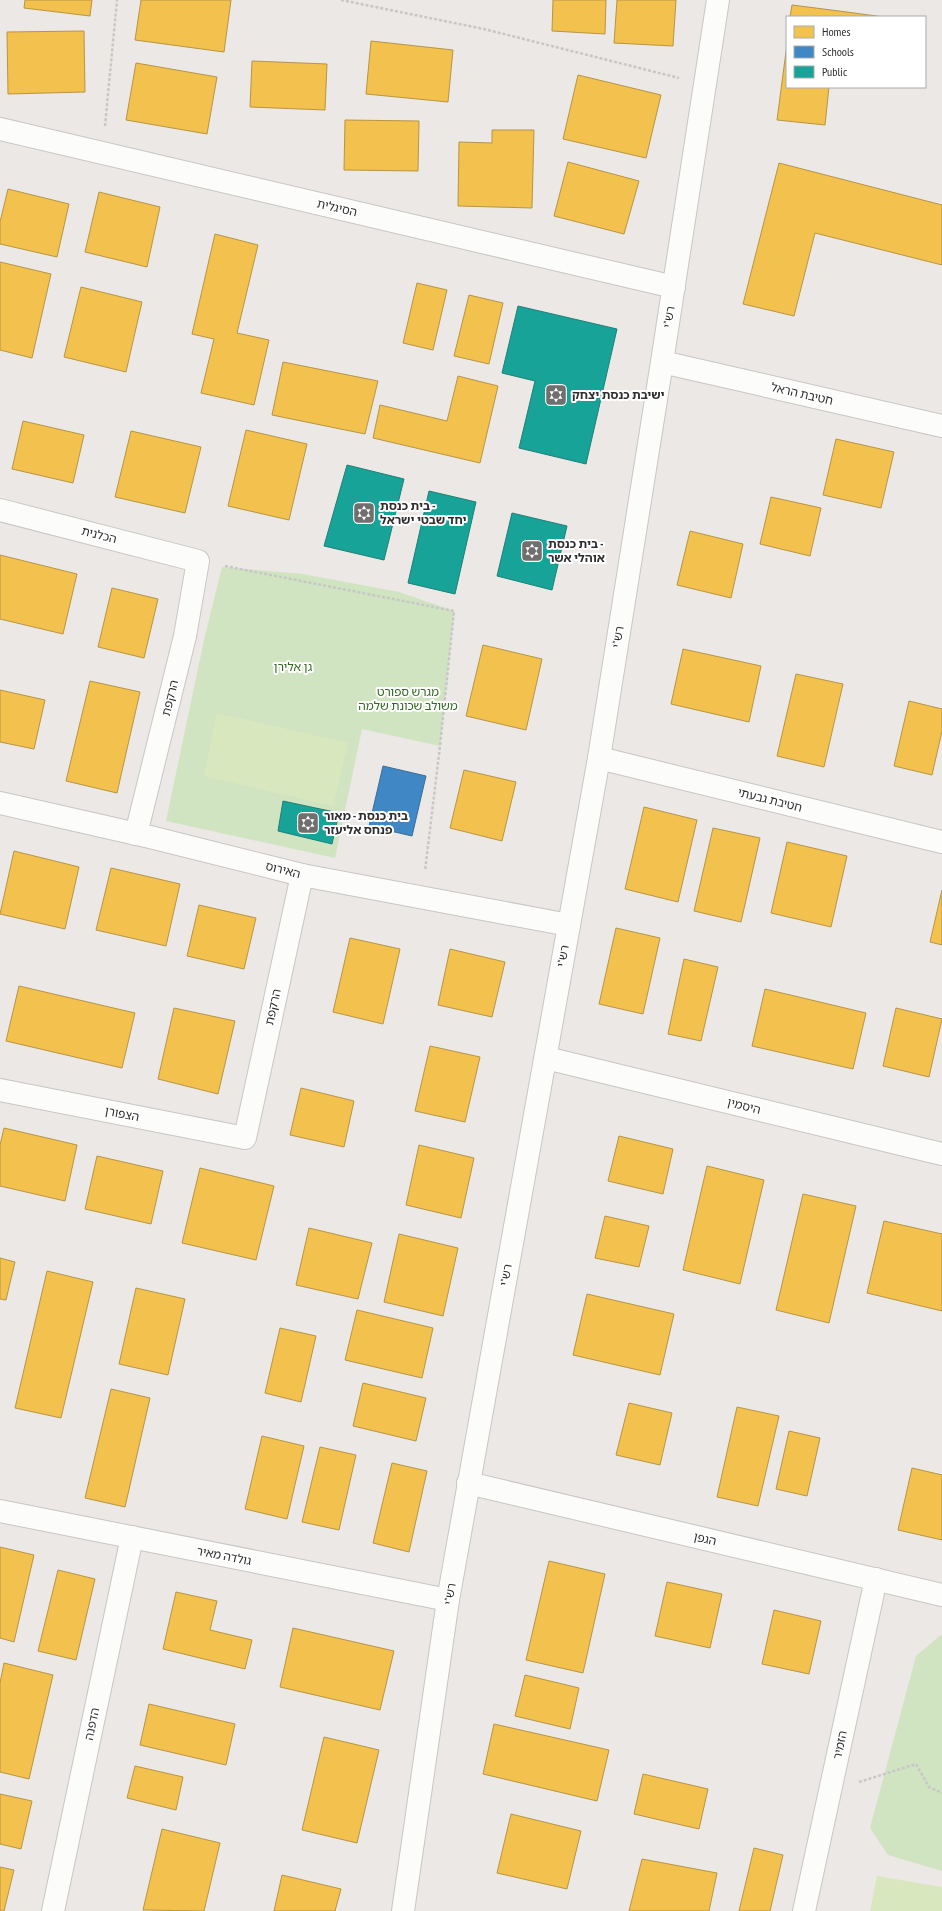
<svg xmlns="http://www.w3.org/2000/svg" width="942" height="1911" font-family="'PT Sans Narrow','Noto Sans Hebrew',sans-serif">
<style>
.green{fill:#d0e4c1}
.pitch{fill:#d9e7be}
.homes{fill:#f2c14e;stroke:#b79544}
.schools{fill:#3f88c5;stroke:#3a6d98}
.public{fill:#17a398;stroke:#1e8078}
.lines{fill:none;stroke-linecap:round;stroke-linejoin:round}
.minor-casing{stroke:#c8c6c7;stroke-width:24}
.path{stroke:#c8c7c7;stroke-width:2.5;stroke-dasharray:3 2;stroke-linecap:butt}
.minor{stroke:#fcfcfb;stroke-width:22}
.labels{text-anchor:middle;stroke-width:4;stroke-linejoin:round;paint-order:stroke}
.street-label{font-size:12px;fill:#2e2e2e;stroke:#fff}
.poi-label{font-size:12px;font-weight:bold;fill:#2e2e2e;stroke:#fff;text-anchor:start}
.park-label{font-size:12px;fill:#326820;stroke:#fff}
</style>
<rect width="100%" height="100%" fill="#ebe8e5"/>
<!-- green -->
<g class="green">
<path d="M222,567L303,574L399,592L454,611L440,746L362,729L335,858L166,821L204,640Z"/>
<path d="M942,1634V1871L888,1855L870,1828L916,1656Z"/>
</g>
<!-- pitch -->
<g class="pitch">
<path d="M217,713L348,743L333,806L204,776Z"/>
<path d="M877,1876L942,1887V1911H870Z"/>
</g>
<!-- homes -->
<g class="homes">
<path d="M25,0H92L90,16L24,8Z"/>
<path d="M141,0H231L224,52L135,40Z"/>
<path d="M553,0H606L605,34L552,31Z"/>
<path d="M617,0H676L673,46L614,43Z"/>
<path d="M792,5L839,11L884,17H790Z"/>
<path d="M84,31L85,92L8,94L7,32Z"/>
<path d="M371,41L453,50L448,102L366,94Z"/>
<path d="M787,44V87H829L825,125L777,120Z"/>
<path d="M252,61L327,64L325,110L250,107Z"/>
<path d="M136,63L217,77L207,134L126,120Z"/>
<path d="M578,75L661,95L646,158L563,139Z"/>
<path d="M345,120L419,121L418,171L344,170Z"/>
<path d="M492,130H534L532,208L458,206L459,142L492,143Z"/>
<path d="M568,162L639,181L624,234L554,216Z"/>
<path d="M779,163L942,205V265L815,233L794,316L743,304Z"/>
<path d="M8,189L69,204L57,257L0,244V222Z"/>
<path d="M99,192L160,207L147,267L85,252Z"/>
<path d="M215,234L258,245L237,333L269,340L254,405L201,393L214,339L192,334Z"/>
<path d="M0,262L51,274L32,358L0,350Z"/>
<path d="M417,283L447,290L433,350L403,343Z"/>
<path d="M81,287L142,302L126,372L64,357Z"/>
<path d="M469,295L503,303L489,364L454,356Z"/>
<path d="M283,362L378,381L365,434L272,415Z"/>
<path d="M458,376L498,386L480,463L373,438L380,405L447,421Z"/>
<path d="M23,421L84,435L73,483L12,469Z"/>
<path d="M246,430L307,444L289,520L228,506Z"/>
<path d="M131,431L201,447L185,513L115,497Z"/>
<path d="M836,439L894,452L881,508L823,495Z"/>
<path d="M771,497L821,508L810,556L760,544Z"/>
<path d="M690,531L743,544L731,598L677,585Z"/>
<path d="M0,555L77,574L63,634L0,619Z"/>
<path d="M112,588L158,599L144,658L98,647Z"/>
<path d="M483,645L542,659L526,730L466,716Z"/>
<path d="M683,649L761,666L749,722L671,704Z"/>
<path d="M796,674L843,684L824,767L777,756Z"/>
<path d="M90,681L140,692L117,793L66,781Z"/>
<path d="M0,690L45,700L34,749L0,742Z"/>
<path d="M909,701L942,709V731L932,775L894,766Z"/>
<path d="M464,770L516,782L502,841L450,828Z"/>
<path d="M644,807L697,820L678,902L625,889Z"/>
<path d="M713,828L760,838L741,922L694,911Z"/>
<path d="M787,842L847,856L831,927L771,913Z"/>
<path d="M14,851L79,867L65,929L0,914Z"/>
<path d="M111,868L180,884L166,946L96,930Z"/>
<path d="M942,890V945L930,942Z"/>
<path d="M199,905L256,918L244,969L187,956Z"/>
<path d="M616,928L660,938L643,1014L599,1004Z"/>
<path d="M350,938L400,949L383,1024L333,1012Z"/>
<path d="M450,949L505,962L492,1017L438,1005Z"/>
<path d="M684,959L718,967L701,1041L668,1034Z"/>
<path d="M19,986L135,1013L122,1068L6,1041Z"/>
<path d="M765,989L866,1013L853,1069L752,1046Z"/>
<path d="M174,1008L235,1021L218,1094L158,1079Z"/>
<path d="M896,1008L942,1019L929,1077L883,1066Z"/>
<path d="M430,1046L480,1057L465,1122L415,1111Z"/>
<path d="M301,1088L354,1101L344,1147L290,1135Z"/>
<path d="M4,1128L77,1145L65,1201L0,1186V1145Z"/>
<path d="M619,1136L673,1149L663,1194L608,1181Z"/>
<path d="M419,1145L474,1158L461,1218L406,1205Z"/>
<path d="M97,1156L163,1171L151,1224L85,1209Z"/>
<path d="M707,1166L764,1180L740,1284L683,1270Z"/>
<path d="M200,1168L274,1186L256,1260L182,1243Z"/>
<path d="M803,1194L856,1206L829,1323L776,1310Z"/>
<path d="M605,1216L649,1226L639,1267L595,1258Z"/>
<path d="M884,1221L942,1234V1311L867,1293Z"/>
<path d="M309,1228L372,1243L358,1299L296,1285Z"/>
<path d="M399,1234L458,1248L443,1316L384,1302Z"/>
<path d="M0,1258L15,1262L6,1300L0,1299Z"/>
<path d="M47,1271L93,1282L61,1418L15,1408Z"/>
<path d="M136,1288L185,1299L168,1375L119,1364Z"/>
<path d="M587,1294L674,1314L660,1375L573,1355Z"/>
<path d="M357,1310L433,1328L422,1378L345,1360Z"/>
<path d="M280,1328L316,1336L301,1402L265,1393Z"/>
<path d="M363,1383L426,1398L416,1441L353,1426Z"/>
<path d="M111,1389L150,1398L125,1507L85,1498Z"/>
<path d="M629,1403L672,1413L660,1465L616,1455Z"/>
<path d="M737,1407L779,1416L758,1506L717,1497Z"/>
<path d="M789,1431L820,1438L807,1496L776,1489Z"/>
<path d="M262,1436L304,1446L287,1519L245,1509Z"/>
<path d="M320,1447L356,1455L339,1530L302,1522Z"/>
<path d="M392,1463L427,1471L409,1552L373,1543Z"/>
<path d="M912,1468L942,1475V1540L898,1530Z"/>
<path d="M0,1547L34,1555L14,1642L0,1638Z"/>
<path d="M549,1561L605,1574L583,1673L526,1660Z"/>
<path d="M58,1570L95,1579L76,1660L38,1651Z"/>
<path d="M667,1582L722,1594L710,1648L655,1636Z"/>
<path d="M176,1592L217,1601L210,1630L252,1640L245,1669L163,1649Z"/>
<path d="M774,1610L821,1621L809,1674L762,1664Z"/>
<path d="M293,1628L394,1651L380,1710L280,1687Z"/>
<path d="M4,1663L53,1675L29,1779L0,1772V1683Z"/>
<path d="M525,1675L579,1688L570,1729L515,1716Z"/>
<path d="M149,1704L235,1724L226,1765L140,1745Z"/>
<path d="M494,1724L609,1750L597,1801L483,1774Z"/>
<path d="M324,1737L379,1750L357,1843L302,1830Z"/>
<path d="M135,1766L183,1777L176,1810L127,1798Z"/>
<path d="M643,1774L708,1789L699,1829L634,1814Z"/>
<path d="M0,1794L32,1801L21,1849L0,1844Z"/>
<path d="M511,1814L581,1831L567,1889L497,1873Z"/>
<path d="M162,1829L220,1843L204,1911L143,1910Z"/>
<path d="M754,1848L783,1855L770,1911H739Z"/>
<path d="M642,1859L717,1873L709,1911H629Z"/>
<path d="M0,1867L14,1870L4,1911H0Z"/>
<path d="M282,1875L341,1889L335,1911H274Z"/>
</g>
<!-- schools -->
<path class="schools" d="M383,766L426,776L412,836L369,826Z"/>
<!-- public -->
<g class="public">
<path d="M518,306L617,329L586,464L519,448L535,381L502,373Z"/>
<path d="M347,465L404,479L384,560L324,546Z"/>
<path d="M429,491L476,502L455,594L408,583Z"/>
<path d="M512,513L567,526L552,590L497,576Z"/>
<path d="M283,801L339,813L332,844L278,831Z"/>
</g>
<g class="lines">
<!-- minor casing -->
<g class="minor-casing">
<g id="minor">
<path d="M0,129L674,287"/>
<path d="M662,362L942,426"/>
<path d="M0,510L198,561L185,636L136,834"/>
<path d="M599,758L942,842"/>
<path d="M0,803L150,837L302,875L569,925"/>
<path d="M546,1058L942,1154"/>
<path d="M0,1090L245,1138L302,875"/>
<path d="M468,1483L942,1595"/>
<path d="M0,1511L448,1600"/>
<path d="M53,1911L132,1537"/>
<path d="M403,1911L448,1600L599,758L662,362L718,0"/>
<path d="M804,1911L876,1579"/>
</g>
</g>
<!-- path -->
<g class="path">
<path d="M341,0L484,29L679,78"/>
<path d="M105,126L117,0"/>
<path d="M225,566L454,611L440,746L425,871"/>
<path d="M859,1782L916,1764L929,1787L942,1793"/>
</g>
<!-- minor -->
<use href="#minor" class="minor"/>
</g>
<!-- icons -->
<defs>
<g id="synagogue-square" transform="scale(1.15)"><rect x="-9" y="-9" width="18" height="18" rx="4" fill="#706f6e" stroke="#fff"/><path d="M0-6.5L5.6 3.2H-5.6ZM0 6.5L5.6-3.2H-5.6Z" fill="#fff"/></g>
</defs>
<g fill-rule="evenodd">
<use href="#synagogue-square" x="556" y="395"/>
<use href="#synagogue-square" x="364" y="513"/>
<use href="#synagogue-square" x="532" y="551"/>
<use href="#synagogue-square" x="308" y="823"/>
</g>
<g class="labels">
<!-- street labels -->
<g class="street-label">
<text transform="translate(337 208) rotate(13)" y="4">הסיגלית</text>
<text transform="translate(669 317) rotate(-81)" y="4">רש"י</text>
<text transform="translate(802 394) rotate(13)" y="4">חטיבת הראל</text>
<text transform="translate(99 535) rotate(14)" y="4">הכלנית</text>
<text transform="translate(618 637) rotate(-81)" y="4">רש"י</text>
<text transform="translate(170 698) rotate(-76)" y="4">הרקפת</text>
<text transform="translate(770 800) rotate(14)" y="4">חטיבת גבעתי</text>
<text transform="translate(283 870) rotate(14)" y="4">האירוס</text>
<text transform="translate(563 956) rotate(-80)" y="4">רש"י</text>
<text transform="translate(273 1007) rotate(-78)" y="4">הרקפת</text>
<text transform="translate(744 1106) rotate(14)" y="4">היסמין</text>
<text transform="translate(122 1114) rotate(11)" y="4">הצפורן</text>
<text transform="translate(506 1275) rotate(-80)" y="4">רש"י</text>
<text transform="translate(705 1539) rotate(13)" y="4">הגפן</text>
<text transform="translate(224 1556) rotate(11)" y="4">גולדה מאיר</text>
<text transform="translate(450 1594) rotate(-81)" y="4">רש"י</text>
<text transform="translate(92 1724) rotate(-78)" y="4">הדפנה</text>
<text transform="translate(840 1745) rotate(-78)" y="4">הזמיר</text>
</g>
<!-- poi labels -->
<g class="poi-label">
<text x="572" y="399">ישיבת כנסת יצחק</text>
<text x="380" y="510">בית כנסת -<tspan x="380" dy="14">יחד שבטי ישראל</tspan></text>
<text x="548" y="548">בית כנסת -<tspan x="548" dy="14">אוהלי אשר</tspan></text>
<text x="324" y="820">בית כנסת - מאור<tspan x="324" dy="14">פנחס אליעזר</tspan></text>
</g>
<!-- park labels -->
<g class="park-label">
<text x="293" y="671">גן אלירן</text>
<text x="408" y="696">מגרש ספורט<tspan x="408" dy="14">משולב שכונת שלמה</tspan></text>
</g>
</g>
<!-- legend -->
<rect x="786" y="16" width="140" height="72" fill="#ffffff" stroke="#ababab"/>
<rect x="794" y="26" width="20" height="12" fill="#f2c14e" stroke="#ababab"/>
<text x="822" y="36" font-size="12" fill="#2e2e2e">Homes</text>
<rect x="794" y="46" width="20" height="12" fill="#3f88c5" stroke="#ababab"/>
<text x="822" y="56" font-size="12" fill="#2e2e2e">Schools</text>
<rect x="794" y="66" width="20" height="12" fill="#17a398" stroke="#ababab"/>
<text x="822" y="76" font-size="12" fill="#2e2e2e">Public</text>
</svg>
